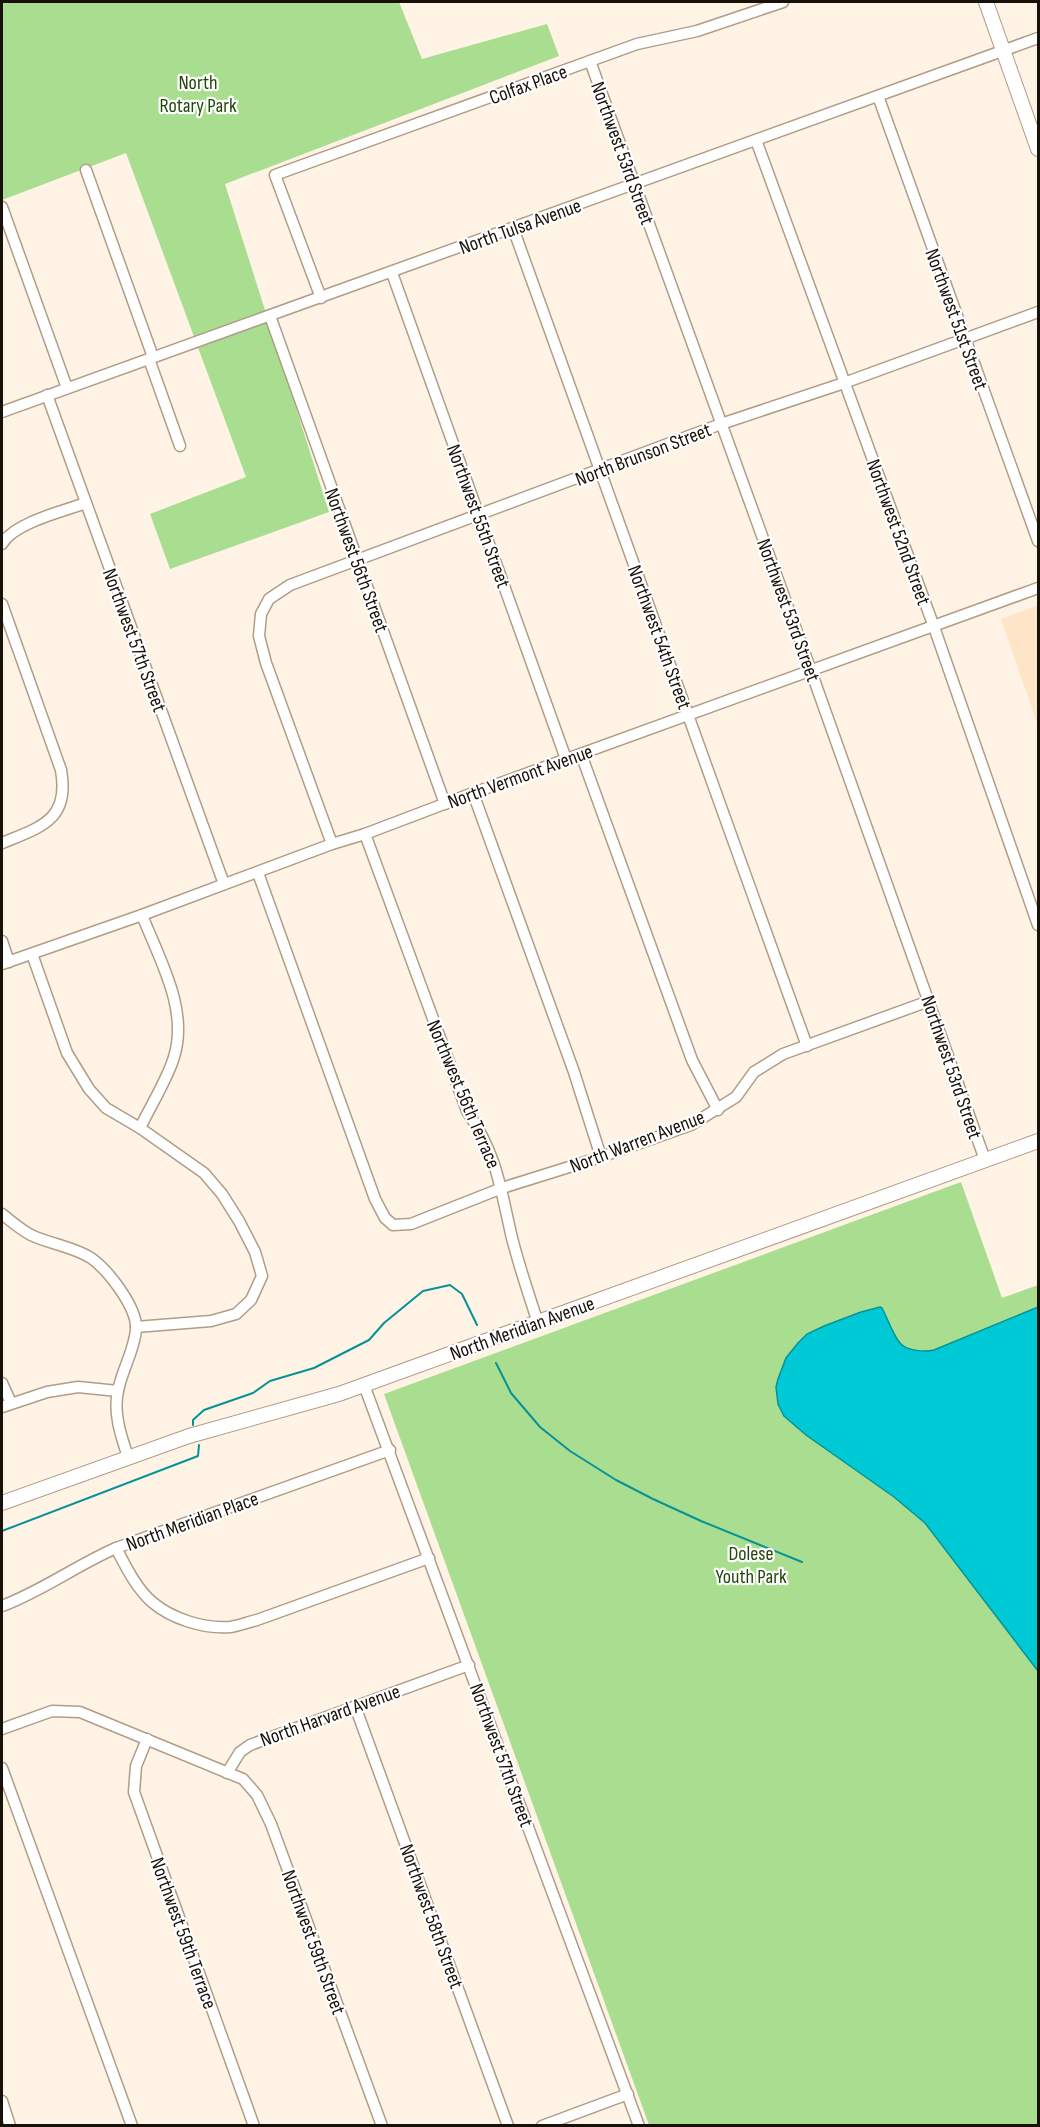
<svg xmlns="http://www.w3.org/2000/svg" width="1040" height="2127" font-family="'Sofia Sans Condensed',sans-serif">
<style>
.built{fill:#fee5c8}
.green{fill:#a9de90}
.water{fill:#00c9d6;stroke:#079298;stroke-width:1.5}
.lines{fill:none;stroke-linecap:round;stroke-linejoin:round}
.stream{stroke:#079298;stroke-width:2}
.minor-casing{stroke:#b09d88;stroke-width:13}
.major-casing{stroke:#b09d88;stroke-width:16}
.minor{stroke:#fff;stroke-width:10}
.major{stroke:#fff;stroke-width:14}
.labels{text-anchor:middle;stroke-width:4.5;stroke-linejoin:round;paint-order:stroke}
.park-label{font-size:20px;fill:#22460a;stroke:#fff}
.street-label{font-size:20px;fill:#171109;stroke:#fff}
</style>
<rect width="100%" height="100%" fill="#fff3e5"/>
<!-- built -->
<path class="built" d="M1038,605V726L1001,619Z"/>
<!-- green -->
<g class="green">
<path d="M2,2H399L422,59L547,24L559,56L225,184L329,512L170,569L150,514L246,477L126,153L2,200Z"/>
<path d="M961,1182L1002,1298L1038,1285V2125H649L384,1394Z"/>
</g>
<!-- water -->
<path class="water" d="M880,1307L882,1308C887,1317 894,1338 901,1344C908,1351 925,1352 934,1350L1038,1307V1671L925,1523L894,1497L806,1435L784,1416L778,1404L776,1387L778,1379L786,1358L798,1343L807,1334L824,1326L861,1312Z"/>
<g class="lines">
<!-- stream -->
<g class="stream">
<path d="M496,1363L511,1393L540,1427L570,1451L616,1480L653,1499L701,1521L802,1562"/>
<path d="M193,1425V1420L204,1410L253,1393L270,1381L314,1368L369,1340L384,1323L423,1291L450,1285L462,1294L477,1325"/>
<path d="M2,1531L198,1456L199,1445"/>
</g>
<!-- minor casing -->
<g class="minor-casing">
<g id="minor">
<path d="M590,61L811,671L985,1160"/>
<path d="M878,96L1038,541"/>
<path d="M756,140L934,627L1038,925"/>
<path d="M86,170L153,357"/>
<path d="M2,207L67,388"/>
<path d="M513,228L807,1046"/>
<path d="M392,273L566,759"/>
<path d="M321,298L275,175L637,44L697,31L783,2"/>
<path d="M270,316L445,804"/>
<path d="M149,359L180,446"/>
<path d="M47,395L224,884"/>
<path d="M2,412L1038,38"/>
<path d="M2,544C14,523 63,511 86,503"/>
<path d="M2,604L61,770C70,820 41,827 2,843"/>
<path d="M581,754L692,1060L718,1110"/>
<path d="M473,793L574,1072L601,1157"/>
<path d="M365,834L467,1111C498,1157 500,1187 512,1238C519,1266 529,1295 538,1323"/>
<path d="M332,844L266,663L259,636L261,614L269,599L290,585L721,424L844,383L1038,312"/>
<path d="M258,873L375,1199L385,1218L393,1225L411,1224L502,1188L601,1157L691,1125L736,1097L754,1072L783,1054L929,1001"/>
<path d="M2,941L9,962"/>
<path d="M32,954L67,1053L89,1089L106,1108L140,1128L204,1173L222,1194L239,1221L255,1252L262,1276L251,1300L236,1314L211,1321L136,1327"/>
<path d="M2,964L142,915L332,844L365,834L473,793L1038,588"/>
<path d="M140,1128C150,1107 168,1078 174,1057C189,1009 159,959 142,915"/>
<path d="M2,1214C11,1221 21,1230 31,1235C50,1244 74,1247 91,1258C108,1270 138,1308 136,1330C134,1351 122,1370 118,1391C113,1413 121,1436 128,1457"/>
<path d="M2,1383L11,1403"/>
<path d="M364,1385L639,2126"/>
<path d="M2,1407L47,1392L78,1387L118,1391"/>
<path d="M116,1548C126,1567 136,1588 152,1602C172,1619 204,1629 230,1627C239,1626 248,1622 257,1620L429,1558"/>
<path d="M2,1606C42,1591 77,1565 116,1548L390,1450"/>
<path d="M355,1706L508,2126"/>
<path d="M2,1729L52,1711L80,1712L243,1779L257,1795L271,1824L382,2126"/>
<path d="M147,1739L136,1766L134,1792L254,2126"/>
<path d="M2,1768L132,2126"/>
<path d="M227,1773L240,1752L250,1745L469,1665"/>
<path d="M2,2101L10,2126"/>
<path d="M542,2126L628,2094"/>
</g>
</g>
<!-- major casing -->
<g class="major-casing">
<g id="major">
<path d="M986,2L1038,149"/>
<path d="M2,1503L189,1436L339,1394L1038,1141"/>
</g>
</g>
<!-- minor -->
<use href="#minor" class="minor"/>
<!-- major -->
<use href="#major" class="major"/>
</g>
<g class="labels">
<!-- park labels -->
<g class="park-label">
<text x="198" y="89">North<tspan x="198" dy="23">Rotary Park</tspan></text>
<text x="751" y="1560">Dolese<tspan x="751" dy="23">Youth Park</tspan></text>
</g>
<!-- street labels -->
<g class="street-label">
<text transform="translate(528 84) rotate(-20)" y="7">Colfax Place</text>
<text transform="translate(623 153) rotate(70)" y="7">Northwest 53rd Street</text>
<text transform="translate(520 226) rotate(-20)" y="7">North Tulsa Avenue</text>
<text transform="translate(957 319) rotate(70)" y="7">Northwest 51st Street</text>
<text transform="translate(643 454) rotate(-21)" y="7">North Brunson Street</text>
<text transform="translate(479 516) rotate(70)" y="7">Northwest 55th Street</text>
<text transform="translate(899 532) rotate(70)" y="7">Northwest 52nd Street</text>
<text transform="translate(357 560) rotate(70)" y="7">Northwest 56th Street</text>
<text transform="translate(789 610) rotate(70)" y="7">Northwest 53rd Street</text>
<text transform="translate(660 637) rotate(70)" y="7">Northwest 54th Street</text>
<text transform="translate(135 640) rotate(70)" y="7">Northwest 57th Street</text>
<text transform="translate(520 776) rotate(-20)" y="7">North Vermont Avenue</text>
<text transform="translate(952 1067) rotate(71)" y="7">Northwest 53rd Street</text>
<text transform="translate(464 1094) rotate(67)" y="7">Northwest 56th Terrace</text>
<text transform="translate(637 1141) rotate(-21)" y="7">North Warren Avenue</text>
<text transform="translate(522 1328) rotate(-20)" y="7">North Meridian Avenue</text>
<text transform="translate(192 1521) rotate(-20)" y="7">North Meridian Place</text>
<text transform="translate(330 1715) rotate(-20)" y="7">North Harvard Avenue</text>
<text transform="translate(502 1755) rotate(70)" y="7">Northwest 57th Street</text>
<text transform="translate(432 1916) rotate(70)" y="7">Northwest 58th Street</text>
<text transform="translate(184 1933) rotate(70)" y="7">Northwest 59th Terrace</text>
<text transform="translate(314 1942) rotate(70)" y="7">Northwest 59th Street</text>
</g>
</g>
<!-- border -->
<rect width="1040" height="2127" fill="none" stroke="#171109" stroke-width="6"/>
</svg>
